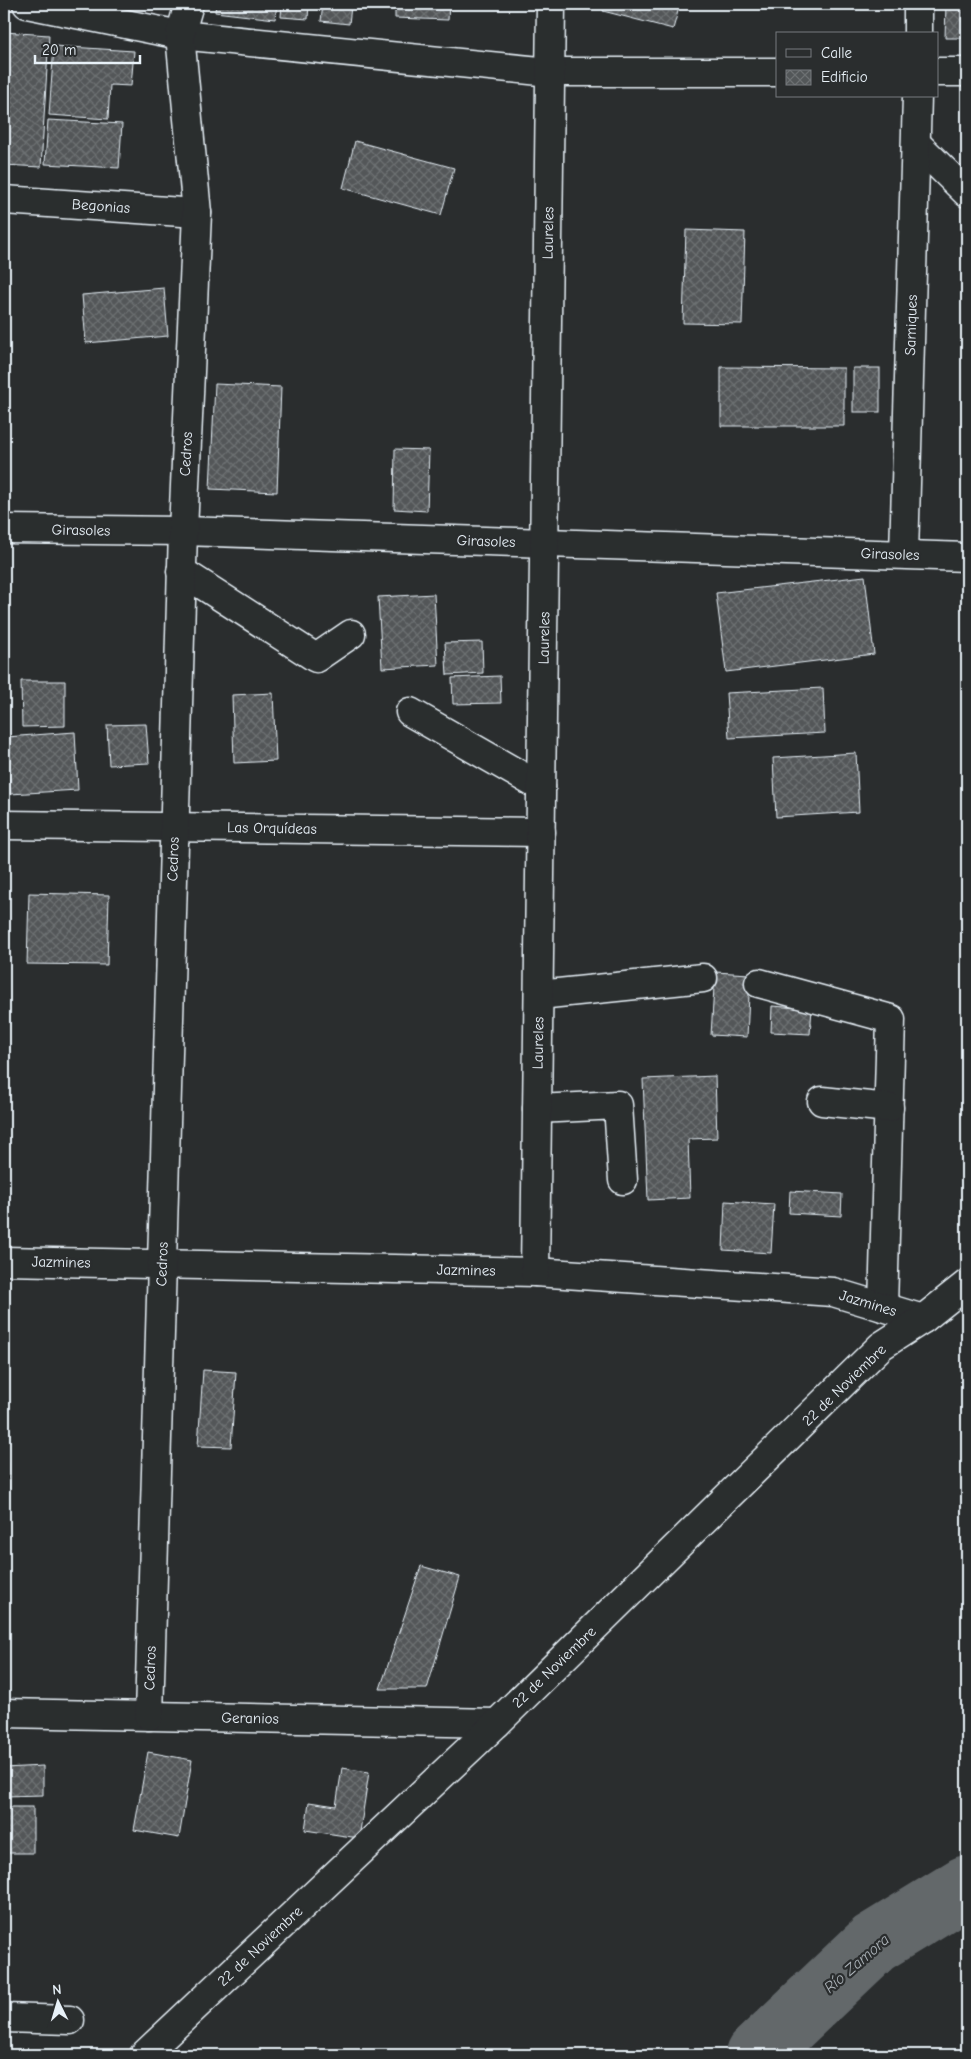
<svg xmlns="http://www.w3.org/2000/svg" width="971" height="2059" font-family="'Comic Neue',sans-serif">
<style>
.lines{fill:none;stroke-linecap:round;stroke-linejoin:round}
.river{stroke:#63686b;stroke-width:62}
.building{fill:url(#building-cross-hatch);stroke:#e8f1f8}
.minor-casing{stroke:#e8f1f8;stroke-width:31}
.minor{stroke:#2a2d2e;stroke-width:28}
.labels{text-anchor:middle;stroke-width:4.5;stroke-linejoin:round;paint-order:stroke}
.street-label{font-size:15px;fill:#e8f1f8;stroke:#2a2d2e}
.water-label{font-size:16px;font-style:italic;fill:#acb3b9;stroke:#2a2d2e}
</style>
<defs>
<pattern id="building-cross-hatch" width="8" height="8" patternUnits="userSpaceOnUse" patternTransform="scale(1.25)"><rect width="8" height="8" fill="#535759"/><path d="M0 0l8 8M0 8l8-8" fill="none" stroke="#6c7072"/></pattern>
</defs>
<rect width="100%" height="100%" fill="#2a2d2e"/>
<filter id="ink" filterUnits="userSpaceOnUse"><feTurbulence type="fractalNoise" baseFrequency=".02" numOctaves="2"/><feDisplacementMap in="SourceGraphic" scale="10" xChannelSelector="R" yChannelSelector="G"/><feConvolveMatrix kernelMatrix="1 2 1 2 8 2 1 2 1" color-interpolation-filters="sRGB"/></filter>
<g filter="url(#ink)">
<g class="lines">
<!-- river -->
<path class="river" d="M756,2055L874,1943L967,1886"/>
</g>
<!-- building -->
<g class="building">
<path d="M216,4H277L275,19L215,12Z"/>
<path d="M282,4H309L308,19L281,17Z"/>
<path d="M323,4L351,6L349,24L321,21Z"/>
<path d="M395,4H449L448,20L395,18Z"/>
<path d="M605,4H680L673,29L603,11Z"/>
<path d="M946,4H967V38H945Z"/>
<path d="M4,32L49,35L41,167L4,165Z"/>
<path d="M54,46L134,51L131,86L110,85L108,119L49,115Z"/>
<path d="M48,120L122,124L119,168L45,164Z"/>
<path d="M355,141L454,168L441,215L343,188Z"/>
<path d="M686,230L745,232L742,324L683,323Z"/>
<path d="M164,288L168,336L86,343L82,295Z"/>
<path d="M4,313H7L6,353H4Z"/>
<path d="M721,367L844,368V426H721Z"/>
<rect x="853" y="368" width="27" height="44"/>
<path d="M215,384L281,387L277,492L210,489Z"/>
<path d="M395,449L429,450L427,511L394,509Z"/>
<path d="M865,576L874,654L726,672L716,593Z"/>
<path d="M434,594L438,665L382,668L378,597Z"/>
<path d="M482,642L483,673L447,675L445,643Z"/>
<path d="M500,676L501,703L453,704L452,678Z"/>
<path d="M21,681H65V726L22,727Z"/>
<path d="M823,688L825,733L729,738L726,693Z"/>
<path d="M273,693L276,761L234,763L232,695Z"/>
<path d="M146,724L149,763L109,765L107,725Z"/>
<path d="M75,732L78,790L10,794L6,737Z"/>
<path d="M856,753L859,812L776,817L773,758Z"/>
<path d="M29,893L109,895L107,965L27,964Z"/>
<path d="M715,972L750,974L747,1037L711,1035Z"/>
<path d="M772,1006L812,1009L810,1034L771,1032Z"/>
<path d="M715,1076L717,1138L688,1139L690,1198L648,1200L643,1079Z"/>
<path d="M790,1191L842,1194L841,1216L789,1213Z"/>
<path d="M725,1201L774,1204L771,1253L723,1250Z"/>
<path d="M203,1370L236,1372L231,1447L198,1446Z"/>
<path d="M4,1462H8L9,1489H4Z"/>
<path d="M421,1566L460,1577L427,1689H380Z"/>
<path d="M148,1752L192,1760L179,1838L134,1830Z"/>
<path d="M43,1766V1795L4,1796V1768Z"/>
<path d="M342,1768L369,1772L359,1838L305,1830L309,1802L336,1806Z"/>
<rect x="4" y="1807" width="29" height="46"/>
</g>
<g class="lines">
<!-- minor casing -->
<g class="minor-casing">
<g id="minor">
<path d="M27,4L180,35L550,72H777"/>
<path d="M918,34V4"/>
<path d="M937,72H967"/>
<path d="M917,144L967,193"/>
<path d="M4,200L197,213"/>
<path d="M4,529L183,531L967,557"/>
<path d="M904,554L917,96"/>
<path d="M181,571L316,658L351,634"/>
<path d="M410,712L541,787"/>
<path d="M4,825L541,832"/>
<path d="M759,983L891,1019L883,1307"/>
<path d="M539,995L703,978"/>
<path d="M822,1101L889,1108"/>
<path d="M537,1109L618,1105L623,1180"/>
<path d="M4,1261L535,1272L833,1292L923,1319"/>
<path d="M535,1272L551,4"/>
<path d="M4,1713L497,1723"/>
<path d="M149,1716L183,531L197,213L180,35L189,4"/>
<path d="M4,2018L70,2020"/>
<path d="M144,2055L497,1723L881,1346L923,1319L967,1284"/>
</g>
</g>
<!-- minor -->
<use href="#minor" class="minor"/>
</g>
</g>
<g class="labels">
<!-- street labels -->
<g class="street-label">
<text transform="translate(101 206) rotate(4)" y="5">Begonias</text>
<text transform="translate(548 233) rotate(-89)" y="5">Laureles</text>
<text transform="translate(911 325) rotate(-88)" y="5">Samiques</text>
<text transform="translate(186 454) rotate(-87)" y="5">Cedros</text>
<text transform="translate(81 530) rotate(1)" y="5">Girasoles</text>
<text transform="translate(486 541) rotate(2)" y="5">Girasoles</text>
<text transform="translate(890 554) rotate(2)" y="5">Girasoles</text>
<text transform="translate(544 638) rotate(-89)" y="5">Laureles</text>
<text transform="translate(272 828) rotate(1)" y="5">Las Orquídeas</text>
<text transform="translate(173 859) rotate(-88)" y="5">Cedros</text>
<text transform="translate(538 1043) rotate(-89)" y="5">Laureles</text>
<text transform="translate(61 1262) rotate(1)" y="5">Jazmines</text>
<text transform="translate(162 1264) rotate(-88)" y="5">Cedros</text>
<text transform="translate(466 1270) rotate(1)" y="5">Jazmines</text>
<text transform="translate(868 1303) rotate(17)" y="5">Jazmines</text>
<text transform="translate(844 1385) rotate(-44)" y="5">22 de Noviembre</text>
<text transform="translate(554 1667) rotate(-44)" y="5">22 de Noviembre</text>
<text transform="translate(150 1668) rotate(-88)" y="5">Cedros</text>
<text transform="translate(250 1718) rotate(1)" y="5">Geranios</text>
<text transform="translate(260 1946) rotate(-43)" y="5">22 de Noviembre</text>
</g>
<!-- water labels -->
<g class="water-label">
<text transform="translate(856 1963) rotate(-41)" y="6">Río Zamora</text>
</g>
</g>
<!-- margin -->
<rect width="971" height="2059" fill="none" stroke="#2a2d2e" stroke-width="20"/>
<rect x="10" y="10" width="951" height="2039" fill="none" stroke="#e8f1f8" stroke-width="2" filter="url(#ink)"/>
<!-- legend -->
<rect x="776" y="32" width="162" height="65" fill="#2a2d2e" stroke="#767b7f"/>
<rect x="786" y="49" width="25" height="8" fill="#2a2d2e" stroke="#767b7f"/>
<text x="821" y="58" font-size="15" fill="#e8f1f8">Calle</text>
<rect x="786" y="70" width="25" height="15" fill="url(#building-cross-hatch)" stroke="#767b7f"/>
<text x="821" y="82" font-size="15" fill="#e8f1f8">Edificio</text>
<!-- north arrow -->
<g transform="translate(58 2002) rotate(355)" stroke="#2a2d2e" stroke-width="4" paint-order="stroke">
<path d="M0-4L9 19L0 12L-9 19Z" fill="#e8f1f8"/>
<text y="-8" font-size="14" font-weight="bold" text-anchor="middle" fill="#e8f1f8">N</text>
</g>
<!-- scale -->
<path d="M35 55v8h105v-8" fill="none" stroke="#e8f1f8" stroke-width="2.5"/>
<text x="42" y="55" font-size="15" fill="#e8f1f8" stroke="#2a2d2e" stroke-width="4" paint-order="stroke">20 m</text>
</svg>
